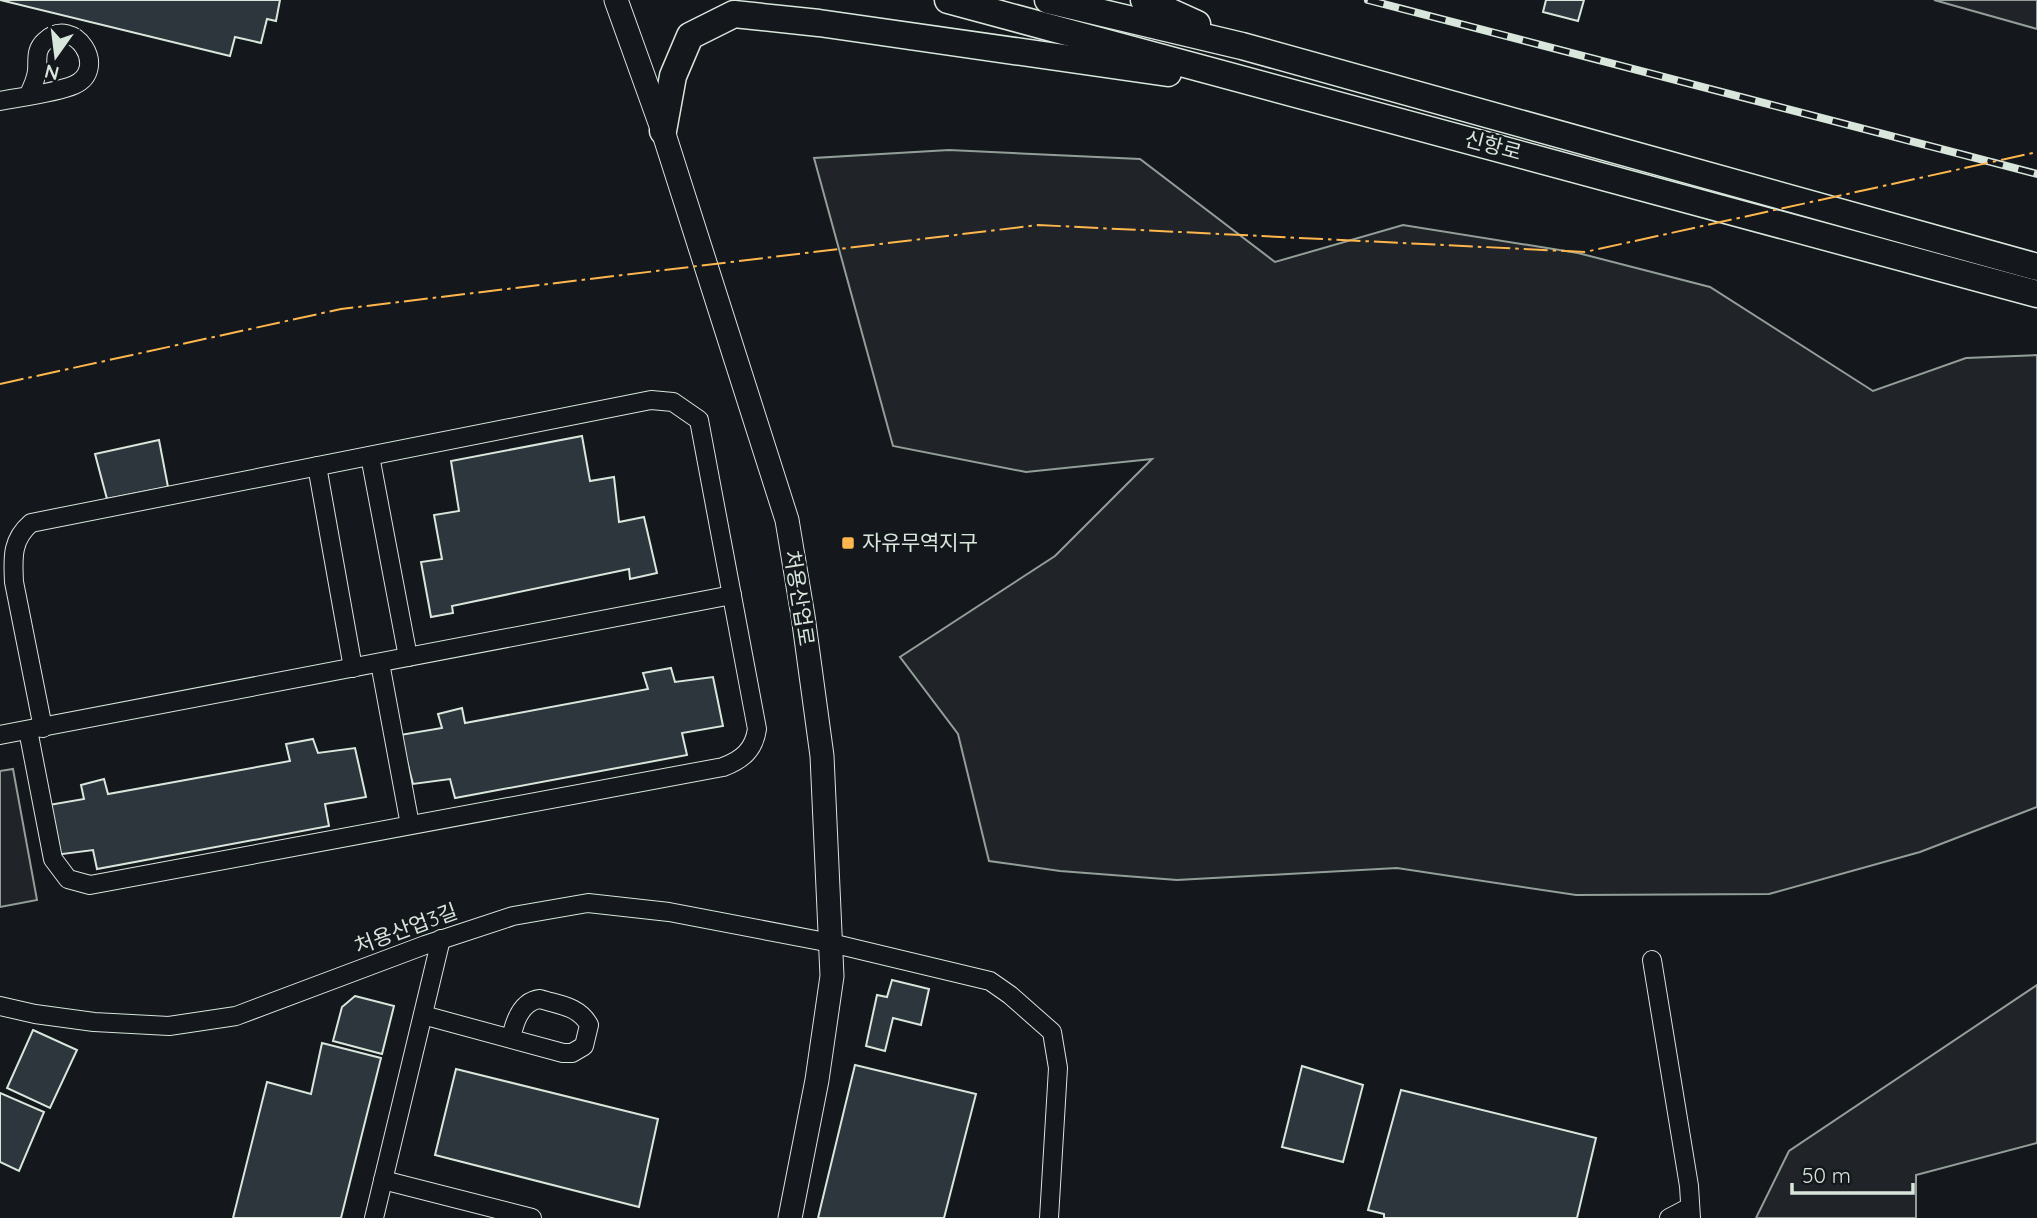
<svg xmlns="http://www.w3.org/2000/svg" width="2037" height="1218" font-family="Quicksand,'Noto Sans KR',sans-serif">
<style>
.green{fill:#202428;stroke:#939e99;stroke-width:2}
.building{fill:#2c363c;stroke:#d8e6dc;stroke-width:2}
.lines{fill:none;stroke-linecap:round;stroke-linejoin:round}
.minor-casing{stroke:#d8e6dc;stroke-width:20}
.major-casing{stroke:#d8e6dc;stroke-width:25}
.highway-casing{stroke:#d8e6dc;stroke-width:29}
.minor{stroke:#14181c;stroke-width:18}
.major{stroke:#14181c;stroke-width:23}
.highway{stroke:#14181c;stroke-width:26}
.rail-casing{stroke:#d8e6dc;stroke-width:8}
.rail{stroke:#14181c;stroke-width:5;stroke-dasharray:16;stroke-linecap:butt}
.power{stroke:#ffb74d;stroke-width:2;stroke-dasharray:24 5 3.5 5;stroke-linecap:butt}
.poi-dot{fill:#ffb74d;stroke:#14181c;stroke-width:2.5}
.labels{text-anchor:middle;stroke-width:5;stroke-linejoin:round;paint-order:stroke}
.street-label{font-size:21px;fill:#d8e6dc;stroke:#14181c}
.poi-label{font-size:21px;fill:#d8e6dc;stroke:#14181c;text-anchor:start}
</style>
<rect width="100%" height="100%" fill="#14181c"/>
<!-- green -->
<g class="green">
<path d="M1934,0H2037V29Z"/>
<path d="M949,150L1140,159L1275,262L1403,225L1578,253L1710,287L1873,391L1966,358L2037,355V807L1920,852L1769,894L1576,895L1397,868L1177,880L1060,871L989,861L958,734L900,657L1055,556L1152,459L1026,472L893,446L814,158Z"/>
<path d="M13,769L37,900L0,907V771Z"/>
<path d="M2037,985V1143L1916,1175V1218H1756L1789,1151Z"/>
</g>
<!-- building -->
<g class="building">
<path d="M0,0H280L276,21L267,19L261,43L235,37L230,56Z"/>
<path d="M1546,0H1584L1578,21L1543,12Z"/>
<path d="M582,436L590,481L614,477L619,522L644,517L657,573L630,579L629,569L452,606L453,613L431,617L421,562L442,559L434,515L459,511L451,461Z"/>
<path d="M159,440L168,487L107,499L95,454Z"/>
<path d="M671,668L675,682L713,677L723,726L682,733L687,755L455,798L450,779L413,784L400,735L442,728L438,714L462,708L465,723L648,689L643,673Z"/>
<path d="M313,739L318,753L355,748L366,797L325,804L329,826L97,869L93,850L55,855L43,806L84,799L81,785L104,779L108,794L290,761L286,744Z"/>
<path d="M892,980L929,989L921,1025L893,1018L885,1051L866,1046L877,995L887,997Z"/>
<path d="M355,996L394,1006L382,1054L333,1041L342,1007Z"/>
<path d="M33,1030L77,1050L50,1108L7,1088Z"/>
<path d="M322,1043L381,1058L341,1218H233L267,1082L311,1094Z"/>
<path d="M855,1065L976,1094L944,1218H818Z"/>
<path d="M1302,1066L1363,1085L1343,1162L1282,1147Z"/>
<path d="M456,1069L658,1119L639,1207L435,1155Z"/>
<path d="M1401,1090L1596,1138L1577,1218H1384V1214L1368,1210Z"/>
<path d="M0,1093L44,1112L19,1171L0,1162Z"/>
</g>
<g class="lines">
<!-- minor casing -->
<g class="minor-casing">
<g id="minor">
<path d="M0,101C21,97 55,93 74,85C110,69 74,14 45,41C35,50 38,59 37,71C36,80 32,88 28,96"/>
<path d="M370,456L408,657"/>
<path d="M317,466L353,668"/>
<path d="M380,663L410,825"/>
<path d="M28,730L53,859L68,879L90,885L723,767C742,760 754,750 757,729L699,420L673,402L651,400L31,523C11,540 13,559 14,582L43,728"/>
<path d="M0,735L732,595"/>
<path d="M1652,960L1689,1186L1691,1218"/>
<path d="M0,1006L35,1014L94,1022L169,1026L236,1016L425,945L513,916L588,903L669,912L831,943L990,981L1010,995L1052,1032L1058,1068L1049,1218"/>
<path d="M423,1015L563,1053H572L584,1046L589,1025C579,1006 559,1005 540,999C521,1001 514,1023 511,1039"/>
<path d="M383,1180L532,1218"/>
<path d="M374,1218L441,939"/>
<path d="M1669,1218L1690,1207"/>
</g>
</g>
<!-- major casing -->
<g class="major-casing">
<path id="major" d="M616,0L663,131L787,520L803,616L822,756L832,976L817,1080L790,1218"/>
</g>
<!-- highway casing -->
<g class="highway-casing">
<g id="highway">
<path d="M948,0L2037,294"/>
<path d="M1048,0L1242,46L2037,267"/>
<path d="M1144,0L1197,24"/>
<path d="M663,131L673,76L690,36L734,14L819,23L1168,73"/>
</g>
</g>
<!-- minor -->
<use href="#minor" class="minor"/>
<!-- major -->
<use href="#major" class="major"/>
<!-- highway -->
<use href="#highway" class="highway"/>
<!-- rail casing -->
<g class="rail-casing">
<path id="rail" d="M1368,0L2037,174"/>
</g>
<!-- rail -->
<use href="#rail" class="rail"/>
<!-- power -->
<path class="power" d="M0,384L341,309L1038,225L1585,252L2037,152"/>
</g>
<!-- markers -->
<rect class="poi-dot" x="841" y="536" width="14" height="14" rx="3.5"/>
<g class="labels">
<!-- street labels -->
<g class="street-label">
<text transform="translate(1493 146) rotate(15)" y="7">신항로</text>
<text transform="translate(799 598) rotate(81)" y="7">처용산업로</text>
<text transform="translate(406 929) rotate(-20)" y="7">처용산업3길</text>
</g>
<!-- poi labels -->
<g class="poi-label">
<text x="862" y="550">자유무역지구</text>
</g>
</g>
<!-- north arrow -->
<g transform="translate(56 56) rotate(194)" stroke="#14181c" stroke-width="5" paint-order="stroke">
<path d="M0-5L12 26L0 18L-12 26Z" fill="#d8e6dc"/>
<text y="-10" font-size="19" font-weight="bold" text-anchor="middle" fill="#d8e6dc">N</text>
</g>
<!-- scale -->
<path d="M1792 1183v10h121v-10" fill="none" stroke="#d8e6dc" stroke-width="3.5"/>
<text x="1802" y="1183" font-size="21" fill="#d8e6dc" stroke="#14181c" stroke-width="5" paint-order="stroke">50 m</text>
</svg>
